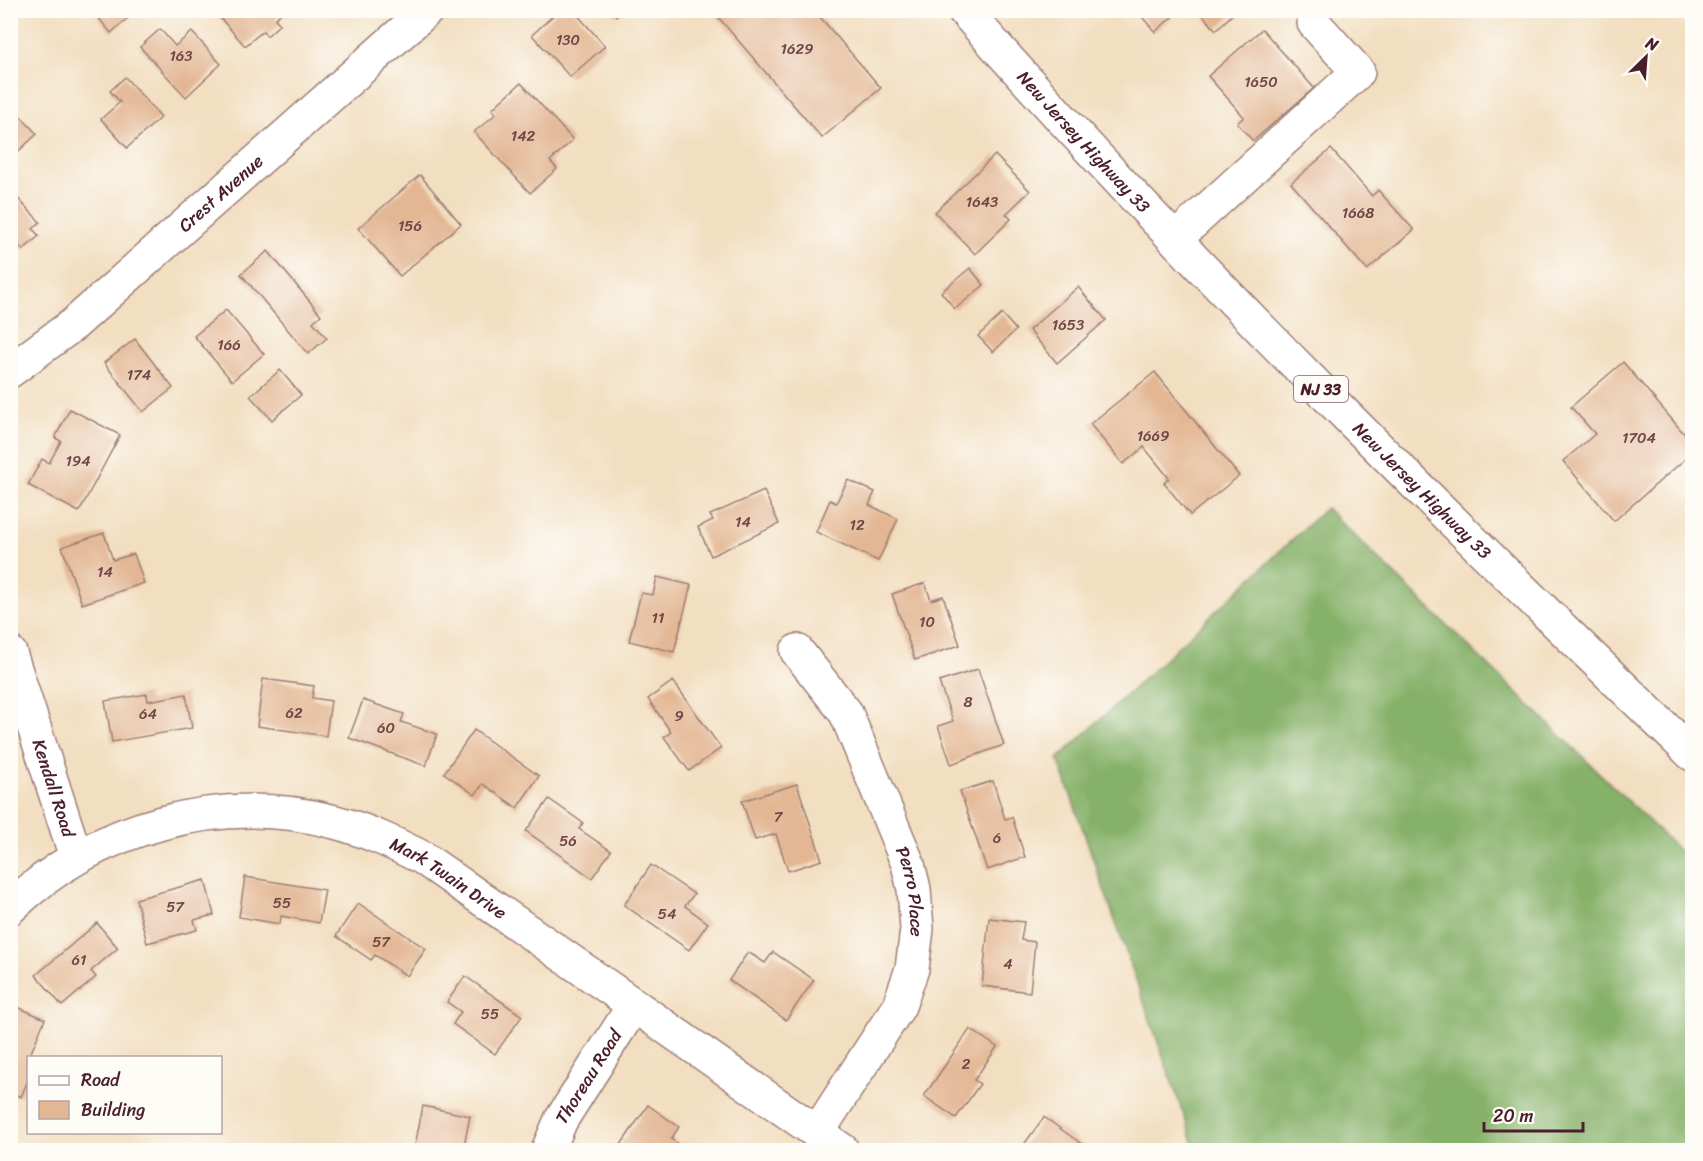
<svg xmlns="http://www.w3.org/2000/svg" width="1703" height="1161" font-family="Sriracha,sans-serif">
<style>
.forest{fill:#86b169;stroke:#68684a;stroke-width:1.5}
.building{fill:#e3b794}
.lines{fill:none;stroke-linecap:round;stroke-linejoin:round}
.minor-casing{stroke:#9e7e76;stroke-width:36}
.major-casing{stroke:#9e7e76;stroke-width:36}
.minor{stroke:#fff;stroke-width:33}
.major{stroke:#fff;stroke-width:33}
.labels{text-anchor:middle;stroke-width:4.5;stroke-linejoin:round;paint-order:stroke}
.number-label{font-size:15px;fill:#704545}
.shield{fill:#fdfcf7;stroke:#806168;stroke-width:1.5}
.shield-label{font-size:16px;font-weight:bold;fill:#4a1f2b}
.street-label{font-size:18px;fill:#4a1f2b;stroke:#fdfcf7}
</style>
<rect width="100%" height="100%" fill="#fdfcf7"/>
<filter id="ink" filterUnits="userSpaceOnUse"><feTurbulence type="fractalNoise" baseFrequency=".0167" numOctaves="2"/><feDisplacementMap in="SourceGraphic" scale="12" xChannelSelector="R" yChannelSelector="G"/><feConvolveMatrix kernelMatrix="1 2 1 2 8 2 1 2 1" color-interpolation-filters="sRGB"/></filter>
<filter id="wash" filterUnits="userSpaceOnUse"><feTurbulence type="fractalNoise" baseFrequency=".008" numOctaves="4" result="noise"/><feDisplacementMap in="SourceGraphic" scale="24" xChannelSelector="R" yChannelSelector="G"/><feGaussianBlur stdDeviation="1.35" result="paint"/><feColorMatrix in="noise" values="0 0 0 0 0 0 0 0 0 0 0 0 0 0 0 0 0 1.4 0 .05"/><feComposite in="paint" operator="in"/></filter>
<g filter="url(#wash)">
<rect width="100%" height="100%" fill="#f2dec0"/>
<!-- forest -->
<path class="forest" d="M1326,508L1692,863V1150H1196L1058,759Z"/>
<g id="blocks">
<!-- building -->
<g class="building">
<path d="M92,10H137L111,33Z"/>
<path d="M213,10H284L275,19L280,24L267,36L263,31L245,46Z"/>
<path d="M559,10H573L605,46L570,77L532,35Z"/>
<path d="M611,10H623L616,16Z"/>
<path d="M712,10H814L881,88L822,138Z"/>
<path d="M1136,10H1180L1155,32Z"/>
<path d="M1198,10H1237L1216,30Z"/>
<path d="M160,29L175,46L192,32L221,64L186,97L140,47Z"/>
<path d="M1262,29L1314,88L1253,141L1237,123L1244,117L1208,76Z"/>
<path d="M125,77L161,117L127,148L101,119L120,102L110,91Z"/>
<path d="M521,83L573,140L550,161L557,169L530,193L474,132L496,114L492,109Z"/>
<path d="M13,108L37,134L10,159V111Z"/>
<path d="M1331,149L1372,196L1378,190L1414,230L1367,270L1291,183Z"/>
<path d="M995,155L1030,191L1006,214L1011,219L975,254L935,212Z"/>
<path d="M420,175L461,224L400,276L358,228Z"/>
<path d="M10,190L40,222L33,229L39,236L23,250L17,244L10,250Z"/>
<path d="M268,251L321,315L313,322L327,338L308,354L241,274Z"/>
<path d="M970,268L984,285L955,309L941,292Z"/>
<path d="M1078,287L1106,320L1057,363L1029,330Z"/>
<path d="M226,310L264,354L232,381L194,336Z"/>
<path d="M1002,314L1016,330L993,352L978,336Z"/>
<path d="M135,339L173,388L143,412L104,363Z"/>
<path d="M1623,362L1692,443V453L1614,521L1563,461L1595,434L1571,407Z"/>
<path d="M280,370L301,395L272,420L250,396Z"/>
<path d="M1155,372L1239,476L1190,515L1164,483L1169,478L1144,447L1123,464L1090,424Z"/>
<path d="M70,409L120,435L79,512L28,485L42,459L49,463L61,441L55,438Z"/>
<path d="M848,480L875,492L869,505L898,519L878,561L816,532L830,500L836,503Z"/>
<path d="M764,491L779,524L711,556L698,527L713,520L710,515Z"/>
<path d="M104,533L113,560L134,554L144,583L82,604L62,547Z"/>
<path d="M657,577L691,585L674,652L629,641L641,593L653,595Z"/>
<path d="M925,583L931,600L943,596L960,645L915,660L892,594Z"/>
<path d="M978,669L1004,745L951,764L938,726L953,721L939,682Z"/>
<path d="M263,679L314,686L312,698L331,701L326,736L257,726Z"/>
<path d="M673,681L721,748L689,771L664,737L671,732L648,699Z"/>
<path d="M147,694L148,701L186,694L192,728L112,742L105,701Z"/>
<path d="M363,700L404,714L401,722L437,734L426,766L349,738Z"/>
<path d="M474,730L539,776L517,808L483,784L475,795L444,773Z"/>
<path d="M993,781L1005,819L1012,817L1025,857L987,870L960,791Z"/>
<path d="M797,784L822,860L788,871L776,834L755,840L742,801Z"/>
<path d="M549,799L583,823L579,829L611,851L592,878L526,831Z"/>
<path d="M651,865L694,894L685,906L708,923L689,950L624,905Z"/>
<path d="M245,877L325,890L319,923L281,916L280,924L239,917Z"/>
<path d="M205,880L214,915L194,920L197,930L147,943L136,899Z"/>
<path d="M358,903L426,949L407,976L375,955L371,960L336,936Z"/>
<path d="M989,918L1024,922L1021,940L1035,942L1030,992L982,986Z"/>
<path d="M97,923L118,948L91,971L96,977L62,1006L36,975Z"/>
<path d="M748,952L765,963L773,952L814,980L786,1020L729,980Z"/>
<path d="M465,976L522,1016L495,1054L453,1024L461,1012L447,1002Z"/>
<path d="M15,1006L45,1019L30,1055L36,1058H28V1080L21,1097L10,1092V1017Z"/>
<path d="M970,1029L997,1047L974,1080L980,1084L956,1118L924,1096Z"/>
<path d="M648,1105L679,1127L671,1139L687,1150H620L618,1149Z"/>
<path d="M423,1106L470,1116L463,1150H414Z"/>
<path d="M1044,1117L1090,1150H1020Z"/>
</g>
</g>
</g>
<g filter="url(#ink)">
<use href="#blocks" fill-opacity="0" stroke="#9e7e76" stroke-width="1.5"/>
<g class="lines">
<!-- minor casing -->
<g class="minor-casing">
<g id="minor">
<path d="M1175,239L1358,72L1314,23"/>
<path id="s1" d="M10,371L74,324L427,10"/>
<path id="s2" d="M797,651L846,713L908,864L914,889L917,929L912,969L899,1006L817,1133"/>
<path id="s3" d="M10,653L76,857"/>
<path id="s4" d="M10,908C95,826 221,792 335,822C366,830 395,844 423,858L842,1150"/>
<path id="s5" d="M548,1150L561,1120L634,1005"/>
</g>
</g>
<!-- major casing -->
<g class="major-casing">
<g id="major">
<path id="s6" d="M964,10C1194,271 1442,513 1692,754"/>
</g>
</g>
<!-- minor -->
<use href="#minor" class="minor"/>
<!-- major -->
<use href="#major" class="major"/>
</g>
</g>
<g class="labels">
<!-- number labels -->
<g class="number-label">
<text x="568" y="45">130</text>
<text x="797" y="54">1629</text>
<text x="181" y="61">163</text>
<text x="1261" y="87">1650</text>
<text x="523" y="141">142</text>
<text x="982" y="207">1643</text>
<text x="1358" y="218">1668</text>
<text x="410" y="231">156</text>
<text x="1068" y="330">1653</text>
<text x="229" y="350">166</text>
<text x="139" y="380">174</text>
<text x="1153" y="441">1669</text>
<text x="1639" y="443">1704</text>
<text x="78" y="466">194</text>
<text x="743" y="527">14</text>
<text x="857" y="530">12</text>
<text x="105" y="577">14</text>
<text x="658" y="623">11</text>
<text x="927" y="627">10</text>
<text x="968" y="707">8</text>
<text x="294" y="718">62</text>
<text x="148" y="719">64</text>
<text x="679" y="721">9</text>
<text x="386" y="733">60</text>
<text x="778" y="822">7</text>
<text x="997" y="843">6</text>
<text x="568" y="846">56</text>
<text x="282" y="908">55</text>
<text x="175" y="912">57</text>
<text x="667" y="919">54</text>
<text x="381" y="947">57</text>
<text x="79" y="965">61</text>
<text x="1008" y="969">4</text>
<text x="490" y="1019">55</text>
<text x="966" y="1069">2</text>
</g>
<!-- shield labels -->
<rect class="shield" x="1294" y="376" width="54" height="26" rx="4.5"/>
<g class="shield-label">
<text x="1321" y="395">NJ 33</text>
</g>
<!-- street labels -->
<g class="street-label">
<text dy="6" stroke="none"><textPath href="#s6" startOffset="178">New Jersey Highway 33</textPath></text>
<text dy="6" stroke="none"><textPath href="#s1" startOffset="276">Crest Avenue</textPath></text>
<text dy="6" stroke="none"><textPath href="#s6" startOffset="664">New Jersey Highway 33</textPath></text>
<text dy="6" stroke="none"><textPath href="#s3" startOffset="142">Kendall Road</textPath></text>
<text dy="6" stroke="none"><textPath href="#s4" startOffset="478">Mark Twain Drive</textPath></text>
<text dy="6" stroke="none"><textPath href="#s2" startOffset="270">Perro Place</textPath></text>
<text dy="6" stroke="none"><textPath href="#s5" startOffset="84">Thoreau Road</textPath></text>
</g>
</g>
<!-- margin -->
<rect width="1703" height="1161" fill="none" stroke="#fdfcf7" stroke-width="36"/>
<!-- legend -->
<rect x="27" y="1056" width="195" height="78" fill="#fdfcf7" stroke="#b5a4a5" stroke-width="1.5"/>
<rect x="39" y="1076" width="30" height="9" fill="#ffffff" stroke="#b5a4a5" stroke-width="1.5"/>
<text x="81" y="1086" font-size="18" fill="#4a1f2b">Road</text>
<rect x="39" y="1101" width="30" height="18" fill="#e3b794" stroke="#b5a4a5" stroke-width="1.5"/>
<text x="81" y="1116" font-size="18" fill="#4a1f2b">Building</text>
<!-- north arrow -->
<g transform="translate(1646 57) rotate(25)" stroke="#fdfcf7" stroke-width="4.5" paint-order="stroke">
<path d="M0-4.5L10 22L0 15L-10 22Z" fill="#4a1f2b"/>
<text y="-9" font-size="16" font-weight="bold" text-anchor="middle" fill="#4a1f2b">N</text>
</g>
<!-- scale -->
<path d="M1484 1122v9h99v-9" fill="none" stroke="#4a1f2b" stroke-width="3"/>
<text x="1493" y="1122" font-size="18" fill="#4a1f2b" stroke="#fdfcf7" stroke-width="4.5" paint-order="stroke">20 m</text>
</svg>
